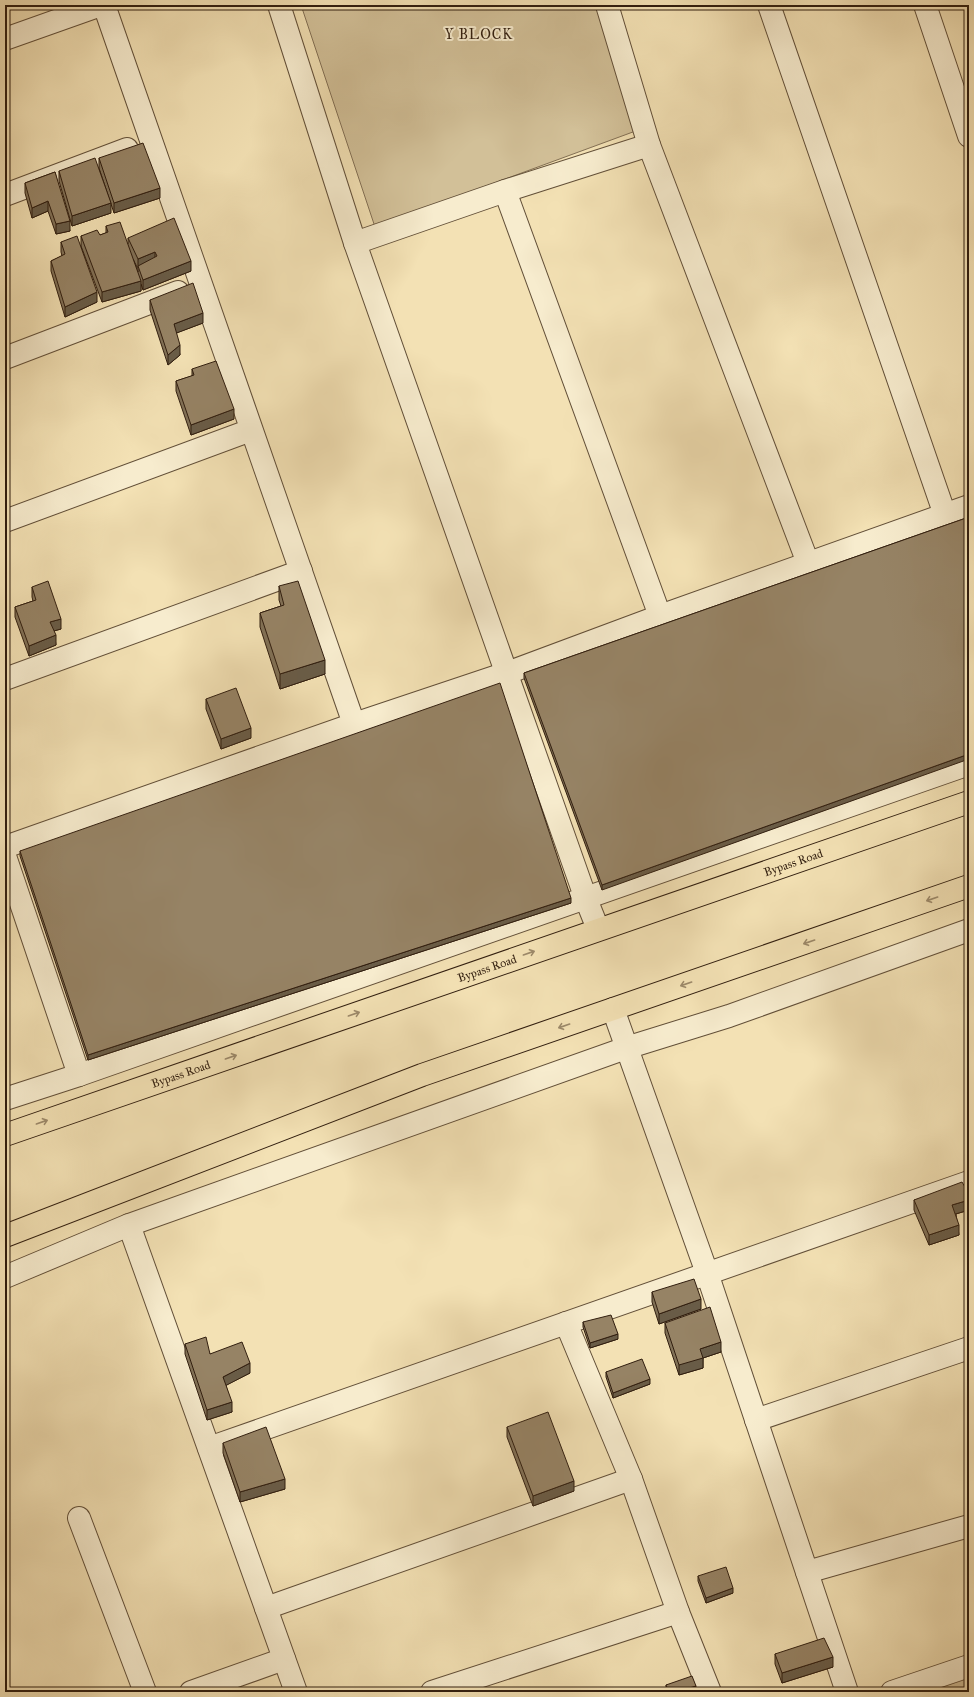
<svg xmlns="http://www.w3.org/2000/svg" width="974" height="1697" font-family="'IM FELL Great Primer',serif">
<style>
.green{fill:#d2c098;stroke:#826f54}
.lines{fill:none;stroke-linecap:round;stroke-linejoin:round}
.minor-casing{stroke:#624f38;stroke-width:24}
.major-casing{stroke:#311e0f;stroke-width:24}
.minor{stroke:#f7ecce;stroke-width:22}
.major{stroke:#f3e1b4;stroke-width:22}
.wall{fill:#817157;stroke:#311e0f;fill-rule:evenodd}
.shaded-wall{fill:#695c47;stroke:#311e0f}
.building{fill:#968365;stroke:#311e0f}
.oneway{stroke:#9c896a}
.labels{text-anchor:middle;stroke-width:4;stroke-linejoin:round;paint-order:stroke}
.street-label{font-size:12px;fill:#311e0f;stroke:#f7ecce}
.quarter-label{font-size:14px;letter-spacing:1px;fill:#311e0f;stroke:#f7ecce}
</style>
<rect width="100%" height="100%" fill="#f3e1b4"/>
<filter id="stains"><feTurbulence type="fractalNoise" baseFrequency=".005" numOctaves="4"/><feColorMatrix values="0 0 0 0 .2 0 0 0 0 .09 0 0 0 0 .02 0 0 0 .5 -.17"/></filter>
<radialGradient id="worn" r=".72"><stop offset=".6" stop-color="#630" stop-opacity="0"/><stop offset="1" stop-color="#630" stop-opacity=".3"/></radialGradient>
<!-- green -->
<g class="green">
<path d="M301,5H598L641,129L375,227Z"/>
<path d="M969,1669V1692H902Z"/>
</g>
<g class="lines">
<!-- minor casing -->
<g class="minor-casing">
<g id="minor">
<path d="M104,5L354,724"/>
<path d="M279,5L355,243L586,899L598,929"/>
<path d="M607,5L649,145L808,563"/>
<path d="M769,5L945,515"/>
<path d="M925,5L969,136"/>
<path d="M5,39L101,5"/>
<path d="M505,191L660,616"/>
<path d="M5,195L127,149"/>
<path d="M355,243L505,191L649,145"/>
<path d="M5,358L178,292"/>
<path d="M5,521L251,430"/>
<path d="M5,679L301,571"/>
<path d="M5,847L354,724L507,673L660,616L969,506"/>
<path d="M5,856L79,1075"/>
<path d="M613,1009L707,1273L847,1692"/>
<path d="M5,1099L79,1075L969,764"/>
<path d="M129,1225L296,1692"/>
<path d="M5,1277L129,1225L626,1048L729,1016L969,930"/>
<path d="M566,1323L631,1479L678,1612L710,1692"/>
<path d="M756,1420L969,1348"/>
<path d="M209,1448L969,1182"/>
<path d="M79,1518L145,1692"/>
<path d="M807,1572L969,1526"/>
<path d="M266,1608L631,1479"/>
<path d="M191,1692L284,1659"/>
<path d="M432,1692L678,1612"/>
<path d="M892,1692L969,1666"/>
</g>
</g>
<!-- major casing -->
<g class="major-casing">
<g id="major">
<path id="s1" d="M5,1135L969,802"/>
<path d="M5,1236L422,1075L969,886"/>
</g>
</g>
<!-- minor -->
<use href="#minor" class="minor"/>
<!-- major -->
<use href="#major" class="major"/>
</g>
<!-- wall -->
<g class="wall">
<path d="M99,158L160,198L114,213L99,168Z"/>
<path d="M59,171L111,213L72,226L59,181Z"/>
<path d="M55,172L70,231L56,234L48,211L32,218L25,193V183Z"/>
<path d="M106,226L128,244V238L191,271L143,290L141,284V291L102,302L81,246V236L100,235L106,233ZM133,259L138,269V272Z"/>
<path d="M61,242L97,302L65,317L51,271V261L62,256L61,252Z"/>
<path d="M150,300L203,323L176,333L180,355L168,365L150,310Z"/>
<path d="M192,369L234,419L191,435L176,391V381L192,376Z"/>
<path d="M969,517L602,890L524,678V673Z"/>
<path d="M279,586L325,674L280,689L260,627V613L281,606L279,600Z"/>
<path d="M32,587L61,629L54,631L56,645L29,656L15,617V607L33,601L32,597Z"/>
<path d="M206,699L251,738L221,749L206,709Z"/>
<path d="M20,851L571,903L88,1060L20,856Z"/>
<path d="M969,1180V1210L956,1214L959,1235L929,1245L914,1210V1200L966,1188V1181Z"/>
<path d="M652,1292L701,1309L659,1324L652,1302Z"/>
<path d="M583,1322L618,1339L590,1348L583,1327Z"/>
<path d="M665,1323L721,1352L703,1358V1368L679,1375L665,1333Z"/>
<path d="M185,1344L210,1354L250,1373L226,1385L232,1412L207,1420L185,1354Z"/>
<path d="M606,1372L650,1384L613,1398L606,1377Z"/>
<path d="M507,1427L574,1491L533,1506L507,1437Z"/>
<path d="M223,1443L285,1489L240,1502L223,1453Z"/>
<path d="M698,1576L733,1593L706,1603L698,1581Z"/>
<path d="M775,1654L833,1667L782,1683L775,1664Z"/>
<path d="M666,1685L696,1692H666Z"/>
</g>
<!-- shaded-wall -->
<g class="shaded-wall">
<path d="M160,188V198L114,213V203Z"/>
<path d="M48,201V211L32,218V208Z"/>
<path d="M111,203V213L72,226V216Z"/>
<path d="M70,221V231L56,234V224Z"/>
<path d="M155,252V262L138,267V259Z"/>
<path d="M191,261V271L143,290V280Z"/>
<path d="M141,281V291L102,302V292Z"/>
<path d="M97,292V302L65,317V307Z"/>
<path d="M203,313V323L174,334V324Z"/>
<path d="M180,345V355L168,365V355Z"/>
<path d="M234,409V419L191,435V425Z"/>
<path d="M61,619V629L50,632V622Z"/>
<path d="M56,635V645L29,656V646Z"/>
<path d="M325,660V674L280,689V674Z"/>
<path d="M251,728V738L221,749V739Z"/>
<path d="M969,754V759L602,890V885Z"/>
<path d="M571,898V903L88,1060V1055Z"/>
<path d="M969,1200V1210L952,1215V1205Z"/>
<path d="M959,1225V1235L929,1245V1235Z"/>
<path d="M701,1299V1309L659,1324V1314Z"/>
<path d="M618,1334V1339L590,1348V1343Z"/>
<path d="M721,1342V1352L703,1358V1368L679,1375V1365L700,1349Z"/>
<path d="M250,1363V1373L223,1387V1377Z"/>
<path d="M650,1379V1384L613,1398V1393Z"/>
<path d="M232,1402V1412L207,1420V1410Z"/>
<path d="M285,1479V1489L240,1502V1492Z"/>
<path d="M574,1481V1491L533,1506V1496Z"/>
<path d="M733,1588V1593L706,1603V1598Z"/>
<path d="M833,1657V1667L782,1683V1673Z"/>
<path d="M696,1686V1692H679V1691Z"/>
</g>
<!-- building -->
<g class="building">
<path d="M143,143L160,188L114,203L99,158Z"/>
<path d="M95,158L111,203L72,216L59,171Z"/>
<path d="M55,172L70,221L56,224L48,201L32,208L25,183Z"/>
<path d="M174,218L191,261L143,280L138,266L157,256L155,252L138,259L128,238Z"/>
<path d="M120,222L141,281L102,292L81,236L97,230L100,235L108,232L106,226Z"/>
<path d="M77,236L97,292L65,307L51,261L65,254L61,242Z"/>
<path d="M193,283L203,313L174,324L180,345L168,355L150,300Z"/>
<path d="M216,361L234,409L191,425L176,381L194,375L192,369Z"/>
<path d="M969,517V754L602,885L524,673Z"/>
<path d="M48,581L61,619L50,622L56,635L29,646L15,607L36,600L32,587Z"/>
<path d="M298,581L325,660L280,674L260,613L284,605L279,586Z"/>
<path d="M500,683L571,898L88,1055L20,851Z"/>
<path d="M236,688L251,728L221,739L206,699Z"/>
<path d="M969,1180V1191L966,1181Z"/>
<path d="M962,1182L969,1194V1200L952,1205L959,1225L929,1235L914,1200Z"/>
<path d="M694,1279L701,1299L659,1314L652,1292Z"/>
<path d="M710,1307L721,1342L700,1349L703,1358L679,1365L665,1323Z"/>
<path d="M611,1315L618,1334L590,1343L583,1322Z"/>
<path d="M206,1337L210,1354L242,1342L250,1363L223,1377L232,1402L207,1410L185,1344Z"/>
<path d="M642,1359L650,1379L613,1393L606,1372Z"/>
<path d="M548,1412L574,1481L533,1496L507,1427Z"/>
<path d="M266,1427L285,1479L240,1492L223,1443Z"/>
<path d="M726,1567L733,1588L706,1598L698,1576Z"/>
<path d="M824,1638L833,1657L782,1673L775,1654Z"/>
<path d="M692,1676L696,1686L679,1691L680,1692H669L666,1685Z"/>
</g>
<!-- one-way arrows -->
<defs><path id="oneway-shaft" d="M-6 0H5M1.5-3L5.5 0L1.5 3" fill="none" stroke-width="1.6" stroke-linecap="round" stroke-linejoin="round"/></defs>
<g class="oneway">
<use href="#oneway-shaft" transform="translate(932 899) rotate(161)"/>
<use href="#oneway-shaft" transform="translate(809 942) rotate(161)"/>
<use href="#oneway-shaft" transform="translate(529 953) rotate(-19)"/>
<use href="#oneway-shaft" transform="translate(686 984) rotate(161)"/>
<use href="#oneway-shaft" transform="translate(354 1014) rotate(-19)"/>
<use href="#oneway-shaft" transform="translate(564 1026) rotate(161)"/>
<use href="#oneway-shaft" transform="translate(231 1057) rotate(-19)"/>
<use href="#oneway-shaft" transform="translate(42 1122) rotate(-19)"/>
</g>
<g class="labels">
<!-- street labels -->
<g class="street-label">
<text dy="4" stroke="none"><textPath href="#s1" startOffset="834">Bypass Road</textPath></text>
<text dy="4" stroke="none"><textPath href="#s1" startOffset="510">Bypass Road</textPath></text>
<text dy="4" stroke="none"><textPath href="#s1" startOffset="186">Bypass Road</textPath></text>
</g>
<!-- quarter labels -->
<g class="quarter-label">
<text x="479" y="39">Y BLOCK</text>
</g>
</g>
<!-- margin -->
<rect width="974" height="1697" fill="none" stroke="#f3e1b4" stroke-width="20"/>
<rect x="6" y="6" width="962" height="1685" fill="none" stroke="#311e0f" stroke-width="2"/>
<rect x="10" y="10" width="954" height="1677" fill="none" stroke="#311e0f"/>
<rect width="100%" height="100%" filter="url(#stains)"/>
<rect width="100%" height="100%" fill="url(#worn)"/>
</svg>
